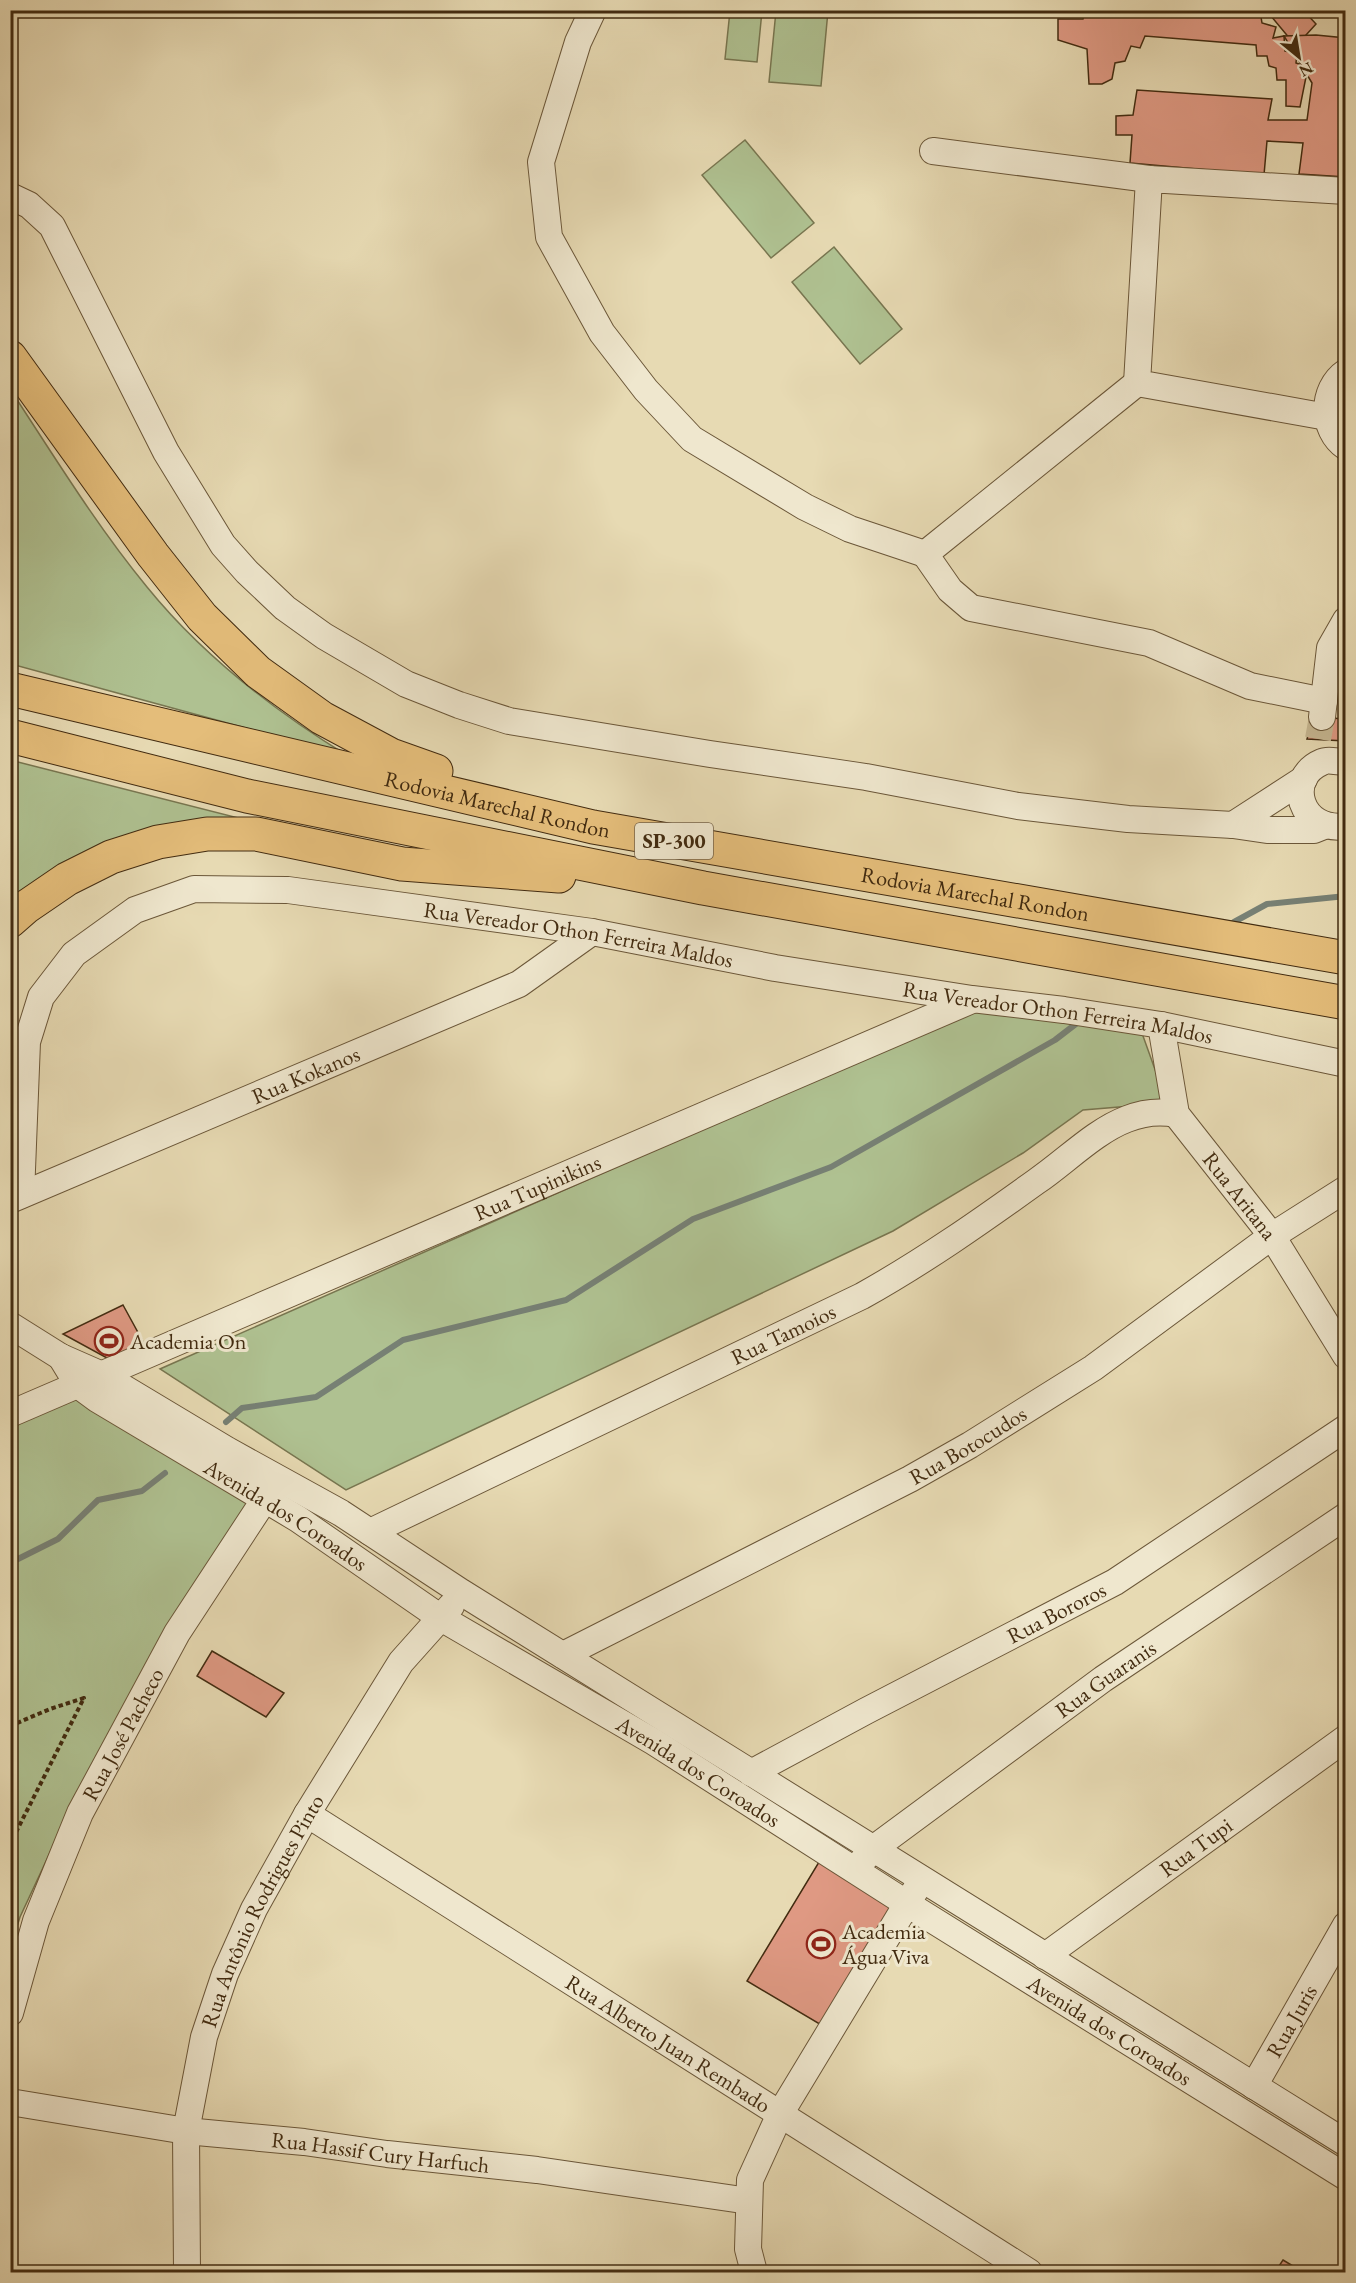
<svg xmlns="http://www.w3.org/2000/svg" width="1356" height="2283" font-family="'EB Garamond',serif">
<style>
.green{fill:#afc191;stroke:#787650;stroke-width:1.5}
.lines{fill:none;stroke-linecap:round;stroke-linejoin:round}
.stream{stroke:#778074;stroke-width:6}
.building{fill:#df9983;stroke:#422b10;stroke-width:1.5}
.minor-tunnel{stroke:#c6b792;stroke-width:26;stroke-dasharray:26 13;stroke-linecap:butt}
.minor-casing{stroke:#6b5739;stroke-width:28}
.highway-casing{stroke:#422b10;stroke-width:35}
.path{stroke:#422b10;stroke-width:4;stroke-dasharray:4.5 3;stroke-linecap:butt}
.minor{stroke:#efe7ce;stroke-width:26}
.highway{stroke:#e4bd7a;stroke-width:33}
.labels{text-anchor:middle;stroke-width:6;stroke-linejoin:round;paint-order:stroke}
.shield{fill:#efe7ce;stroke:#766349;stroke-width:1.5}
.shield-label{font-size:21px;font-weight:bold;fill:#422b10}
.street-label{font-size:22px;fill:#422b10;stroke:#efe7ce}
.poi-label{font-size:22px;fill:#422b10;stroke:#efe7ce;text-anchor:start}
</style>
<rect width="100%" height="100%" fill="#e7dab3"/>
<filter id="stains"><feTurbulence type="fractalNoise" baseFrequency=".00333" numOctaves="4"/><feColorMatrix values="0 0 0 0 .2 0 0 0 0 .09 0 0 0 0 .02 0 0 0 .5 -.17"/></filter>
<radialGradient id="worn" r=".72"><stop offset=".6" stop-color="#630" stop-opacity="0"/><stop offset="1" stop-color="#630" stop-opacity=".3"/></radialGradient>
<!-- green -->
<g class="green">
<path d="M730,11H762L757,62L725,59Z"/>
<path d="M776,11H828L821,86L769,82Z"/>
<path d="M745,140L814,223L771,258L702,175Z"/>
<path d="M834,247L902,329L860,364L792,282Z"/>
<path d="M10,389C54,456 96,525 147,587C203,656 273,710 348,756L11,664Z"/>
<path d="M10,760L262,824L11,906Z"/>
<path d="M976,1008L1138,1022L1167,1103L1083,1110L1023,1153L893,1231L346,1490L160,1369Z"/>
<path d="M72,1397L253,1507L68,1814L20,1917L11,1946V1425Z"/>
</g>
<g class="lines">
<!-- stream -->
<g class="stream">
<path d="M1234,922L1267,904L1346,896"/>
<path d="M226,1422L242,1408L316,1397L403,1340L566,1300L693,1219L831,1167L1055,1040L1081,1020"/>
<path d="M10,1563L58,1539L98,1500L142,1491L165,1473"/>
</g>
</g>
<!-- building -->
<g class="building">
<path d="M1085,10H1188L1261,17L1262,23L1276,27L1273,38L1284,36L1285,51L1297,53L1296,63L1308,67L1300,107L1286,106V80H1277L1276,68L1269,66L1267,56H1257L1256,45L1145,36L1140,48L1131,46L1125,61L1115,63L1112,79L1102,84H1089L1087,49L1058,40V19H1083Z"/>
<path d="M1266,10H1303L1316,24L1296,46Z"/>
<path d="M1316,35L1346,38V177L1299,174L1303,143L1267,141L1264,175L1130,163L1132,135H1116V116L1133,115L1137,90L1272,99L1268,120H1307L1312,83L1284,36Z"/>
<path d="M1314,717L1346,719V741L1307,739Z"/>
<path d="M123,1305L147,1349L116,1363L63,1334Z"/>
<path d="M212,1651L284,1693L266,1717L197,1676Z"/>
<path d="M819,1862L895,1908L823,2026L747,1981Z"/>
<path d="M1283,2260L1303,2272H1275Z"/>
</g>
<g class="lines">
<!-- minor-tunnel -->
<path class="minor-tunnel" d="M1318,739L1322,717"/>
<!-- minor casing -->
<g class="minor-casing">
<g id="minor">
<path d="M593,10L578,42L541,162L549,237L602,333L646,390L692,439L805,507L850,529L925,554L1137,383"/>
<path d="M933,151L1149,179"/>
<path d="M10,196L29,205L52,226L166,452L223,545L247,572L285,608L324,636L406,684L459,705L509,721L710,754L866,777L1018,806L1128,819L1233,825L1267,830H1314L1324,826"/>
<path d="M1346,372C1321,389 1321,430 1346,447"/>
<path d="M1327,417L1137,383L1149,179L1346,191"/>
<path d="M925,554L950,590L971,608L1149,643L1250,686L1324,701"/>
<path d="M1322,717L1330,648L1346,620"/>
<path d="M1346,762C1338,762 1328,759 1322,762C1284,778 1300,833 1346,826"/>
<path d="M1233,825L1304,779"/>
<path id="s1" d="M1161,1025L1176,1114L1272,1236L1346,1356"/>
<path id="s2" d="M21,1195L27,1042L41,997L74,954L135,910L194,889L288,890L592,932L775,968L972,999L1064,1010L1161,1025L1346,1064"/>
<path id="s3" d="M10,1200L519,984L592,932"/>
<path d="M10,1325L61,1357L102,1375L227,1450L341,1513L461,1592L1346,2143"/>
<path id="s4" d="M61,1357L78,1385L97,1399L298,1519L441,1618L654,1742L920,1912L1346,2177"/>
<path id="s5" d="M10,1414L972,1000"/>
<path id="s6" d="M370,1532L862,1296C923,1262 980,1222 1037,1181C1065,1162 1095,1131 1127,1119C1142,1113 1160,1111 1176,1114"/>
<path id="s7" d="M563,1655L910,1479L970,1445L1093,1368L1272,1236L1346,1189"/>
<path id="s8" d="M751,1773L866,1711L1115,1582L1346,1428"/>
<path id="s9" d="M307,1814L1029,2272"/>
<path id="s10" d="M863,1860L873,1849L1103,1679L1346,1516"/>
<path id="s11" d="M1045,1956L1346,1738"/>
<path id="s12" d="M10,2013L36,1921L80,1813L177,1633L274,1485"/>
<path id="s13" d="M1254,2086L1346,1925"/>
<path id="s14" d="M10,2102L186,2131L304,2142L387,2154L537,2170L749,2201"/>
<path id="s15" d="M187,2272L186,2131L204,2037L225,1974L254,1909L307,1814L401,1662L451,1606"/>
<path d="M754,2272L748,2249L750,2180L780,2114L916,1889"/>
</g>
</g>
<!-- highway casing -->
<g class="highway-casing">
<g id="highway">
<path d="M10,357L153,555L202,617L258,672L322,718L391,755L436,771"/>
<path id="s16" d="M10,689L593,827L1346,958"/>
<path d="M10,736L247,796L703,888L1346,1003"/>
<path d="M10,921L26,907L67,879L111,857L158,842L207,834H256L402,864L559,876"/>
</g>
</g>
<!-- path -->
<path class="path" d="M10,1726L50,1709L84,1698L10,1844"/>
<!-- minor -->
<use href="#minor" class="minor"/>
<!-- highway -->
<use href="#highway" class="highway"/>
</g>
<!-- icons -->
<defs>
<g id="stadium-ring" transform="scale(1.5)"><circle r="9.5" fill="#efe7ce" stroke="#8f2418" stroke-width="1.5"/><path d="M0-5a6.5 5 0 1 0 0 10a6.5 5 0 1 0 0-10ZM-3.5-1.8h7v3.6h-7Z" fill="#8f2418"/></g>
</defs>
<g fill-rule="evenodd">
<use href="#stadium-ring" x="109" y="1341"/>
<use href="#stadium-ring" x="821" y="1944"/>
</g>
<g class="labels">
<!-- shield labels -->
<rect class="shield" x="635" y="823" width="78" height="36" rx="4.5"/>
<g class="shield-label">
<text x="674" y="848">SP-300</text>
</g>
<!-- street labels -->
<g class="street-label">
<text dy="8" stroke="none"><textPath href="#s16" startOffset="501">Rodovia Marechal Rondon</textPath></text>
<text dy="8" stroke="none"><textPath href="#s16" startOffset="987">Rodovia Marechal Rondon</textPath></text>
<text dy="8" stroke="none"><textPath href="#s2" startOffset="780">Rua Vereador Othon Ferreira Maldos</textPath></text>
<text dy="8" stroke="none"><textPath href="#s2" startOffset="1266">Rua Vereador Othon Ferreira Maldos</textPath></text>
<text dy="8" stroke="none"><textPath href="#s3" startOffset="321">Rua Kokanos</textPath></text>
<text dy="8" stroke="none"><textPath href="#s5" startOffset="574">Rua Tupinikins</textPath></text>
<text dy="8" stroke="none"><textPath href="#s1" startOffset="194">Rua Aritana</textPath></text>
<text dy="8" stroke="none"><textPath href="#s6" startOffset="458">Rua Tamoios</textPath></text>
<text dy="8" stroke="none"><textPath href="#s7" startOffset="456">Rua Botocudos</textPath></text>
<text dy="8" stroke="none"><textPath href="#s4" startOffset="278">Avenida dos Coroados</textPath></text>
<text dy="8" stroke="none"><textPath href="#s8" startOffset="345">Rua Bororos</textPath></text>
<text dy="8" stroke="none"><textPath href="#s10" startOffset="303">Rua Guaranis</textPath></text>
<text dy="8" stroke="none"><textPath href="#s12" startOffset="302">Rua José Pacheco</textPath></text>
<text dy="8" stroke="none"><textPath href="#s4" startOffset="764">Avenida dos Coroados</textPath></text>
<text dy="8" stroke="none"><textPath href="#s11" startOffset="186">Rua Tupi</textPath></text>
<text dy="8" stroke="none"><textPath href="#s15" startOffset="376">Rua Antônio Rodrigues Pinto</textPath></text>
<text dy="8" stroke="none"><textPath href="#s13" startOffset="75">Rua Juris</textPath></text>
<text dy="8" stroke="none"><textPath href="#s4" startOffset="1250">Avenida dos Coroados</textPath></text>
<text dy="8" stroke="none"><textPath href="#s9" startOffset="428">Rua Alberto Juan Rembado</textPath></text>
<text dy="8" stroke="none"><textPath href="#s14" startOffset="374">Rua Hassif Cury Harfuch</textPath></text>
</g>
<!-- poi labels -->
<g class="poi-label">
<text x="130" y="1349">Academia On</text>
<text x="842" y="1939">Academia<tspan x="842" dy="25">Água Viva</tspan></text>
</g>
</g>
<!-- margin -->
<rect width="1356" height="2283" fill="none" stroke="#e7dab3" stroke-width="36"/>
<rect x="12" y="12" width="1332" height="2259" fill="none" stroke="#422b10" stroke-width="3"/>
<rect x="18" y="18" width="1320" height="2247" fill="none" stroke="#422b10" stroke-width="1.5"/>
<!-- north arrow -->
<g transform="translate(1299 57) rotate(150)" stroke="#efe7ce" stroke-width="4.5" paint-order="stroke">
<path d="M0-4.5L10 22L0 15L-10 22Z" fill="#422b10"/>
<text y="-9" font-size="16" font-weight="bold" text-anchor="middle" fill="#422b10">N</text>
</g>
<rect width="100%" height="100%" filter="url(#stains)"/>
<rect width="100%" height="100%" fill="url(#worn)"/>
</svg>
